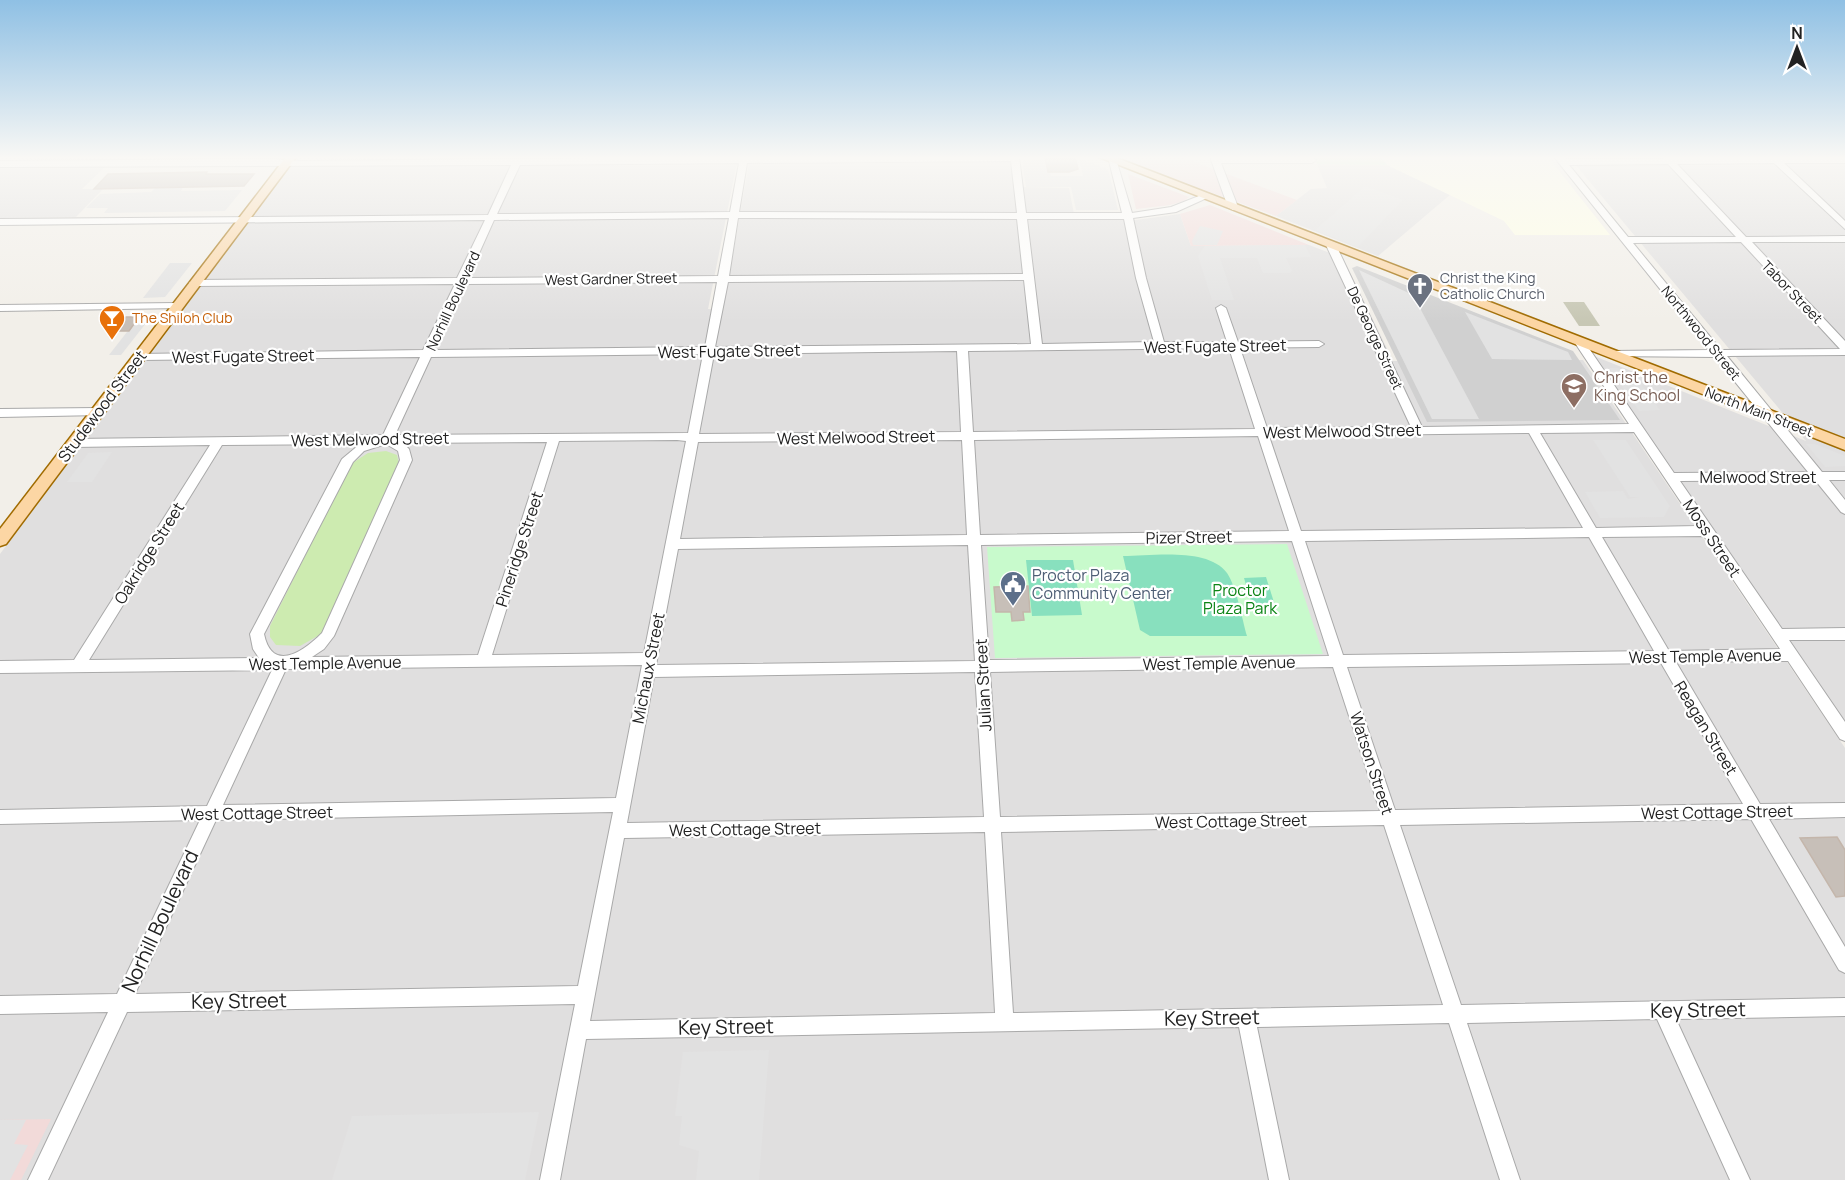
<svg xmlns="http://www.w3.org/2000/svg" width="1845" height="1180" font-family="Manrope,sans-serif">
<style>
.residential{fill:#e0dfdf}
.commercial{fill:#f2dad9}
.education{fill:#ffffe5}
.religious{fill:#d0d0d0}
.construction{fill:#c7c7b4}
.grass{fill:#cdebb0}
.park{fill:#c8facc}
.pitch{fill:#88e0be}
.parking{fill:#e2e2e2}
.building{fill:#c7bfb8;stroke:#c4b6ab;stroke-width:1.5}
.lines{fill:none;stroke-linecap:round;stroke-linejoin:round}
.minor-casing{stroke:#a9a9a9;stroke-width:2}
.major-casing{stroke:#a06b00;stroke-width:3}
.minor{fill:#fff;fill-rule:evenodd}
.major{fill:#fcd6a4;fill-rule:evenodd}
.labels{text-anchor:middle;stroke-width:4.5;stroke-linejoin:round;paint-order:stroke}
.far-worship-label{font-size:14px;fill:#5b616d;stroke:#fff;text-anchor:start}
.far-street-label{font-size:14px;fill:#222;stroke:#fff}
.far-food-label{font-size:14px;fill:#c56008;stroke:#fff;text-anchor:start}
.street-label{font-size:16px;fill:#222;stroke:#fff}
.education-label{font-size:16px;fill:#785e54;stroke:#fff;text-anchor:start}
.service-label{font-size:16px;fill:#4e5e75;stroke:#fff;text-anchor:start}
.park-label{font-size:16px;fill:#0c8416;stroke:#fff}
.near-street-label{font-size:20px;fill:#222;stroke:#fff}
</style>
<rect width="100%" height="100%" fill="#f2efe9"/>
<!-- residential -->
<g class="residential">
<path d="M0,157H277L270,166H106L82,189H103L76,217L0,218Z"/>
<path d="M297,157H738L708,309L723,310L750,157H1014L1020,159L1023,187L1069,188L1075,219L1136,220L1180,214L1191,246L1309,245L1343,258L1393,361L1583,360L1845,748V1180H0V554Z"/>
<path d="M1569,157H1845V724L1594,356L1806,441Z"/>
<path d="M1317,164L1387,165L1451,194L1378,256L1276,216L1311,189L1327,188Z"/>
</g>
<!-- commercial -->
<g class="commercial">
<path d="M1120,157H1181L1297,200L1276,216L1171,178Z"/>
<path d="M1128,174L1189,197L1184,201L1170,205L1136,209Z"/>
<path d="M1210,205L1309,245L1191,246L1180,214Z"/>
<path d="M51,1119L21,1180H0V1120Z"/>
</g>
<!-- education -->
<path class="education" d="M1315,157H1548L1610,235H1515L1504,221L1387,165L1317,164Z"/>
<!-- religious -->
<path class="religious" d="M1357,266L1573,351L1620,420L1427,422L1352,268Z"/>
<!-- construction -->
<path class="construction" d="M1563,302H1584L1600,326H1579Z"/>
<!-- grass -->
<path class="grass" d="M386,451L397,455L399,464L323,633L300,646L276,645L270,637V626L351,464L368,453Z"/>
<!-- park -->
<g class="park">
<path d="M1315,157H1381L1387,165L1317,164Z"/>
<path d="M1287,544L1323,654L995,658L987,547Z"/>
</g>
<!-- pitch -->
<g class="pitch">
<path d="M1123,556C1152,556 1208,547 1227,573C1237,588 1242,619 1247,636H1150L1140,630Z"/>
<path d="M1026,560H1073L1082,615L1032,616Z"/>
<path d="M1266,577L1278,615H1255L1244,578Z"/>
</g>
<!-- parking -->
<g class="parking">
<path d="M1079,158L1108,169L1118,210H1076L1071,187H1026L1022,161L1047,160L1051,176H1083Z"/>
<path d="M1365,186L1403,200L1358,247L1315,230Z"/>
<path d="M183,187L181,191L242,190L225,211L104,213L108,208H86L100,194L151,192L155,188Z"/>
<path d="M1200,226L1223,231L1217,245H1193L1192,241Z"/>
<path d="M1305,245L1311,257L1286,258L1292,271L1290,273H1263L1257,258H1220L1234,300H1212L1198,256L1205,246Z"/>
<path d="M170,263H192L165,297L143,298Z"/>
<path d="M1359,270L1413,295L1479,419H1432Z"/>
<path d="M1465,312L1568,352L1572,360L1492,359Z"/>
<path d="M134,323H146L121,355H109Z"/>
<path d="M1609,368H1618L1659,384L1642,385L1660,410L1639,411Z"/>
<path d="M1593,440H1626L1670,506L1664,517L1600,518L1585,492L1623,491L1628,499L1640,497H1630Z"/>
<path d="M1806,444H1815L1845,456V466L1825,467Z"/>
<path d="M112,452L92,482H67L88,453Z"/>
<path d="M769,1050L759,1180H696L699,1151L679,1145L682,1116H675L683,1052Z"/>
<path d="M539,1112L525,1180H332L352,1116Z"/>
<path d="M0,1120H26L14,1144L28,1145L10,1180H0Z"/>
</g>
<!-- building -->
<g class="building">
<path d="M1045,157H1075L1078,169L1069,172H1048Z"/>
<path d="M207,172L206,174H254L244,186L94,189L108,174Z"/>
<path d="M126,317H139L129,331H115Z"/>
<path d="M1028,586L1030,612H1023L1024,620L1012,621L1011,612H996L994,587Z"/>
<path d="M1837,837L1845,850V896L1836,897L1800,838Z"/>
</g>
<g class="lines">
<!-- minor casing -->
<g class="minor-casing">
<g id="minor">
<path d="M740,157H1019L1026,213H1122L1109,161L1116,159L1132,213L1171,207L1204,194L1209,197L1176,212L1133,218L1146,278L1164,342H1227L1216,308L1221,305L1226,308L1238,342L1319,341L1324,344L1319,347L1240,348L1267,428L1411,427L1326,245L1331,242L1336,245L1422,427L1629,424L1575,343L1580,340L1584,341L1674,473L1808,472L1715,357L1607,356V352L1611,351L1709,350L1554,157H1563L1565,159H1663L1662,157H1845V163H1784L1845,221V229L1774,163L1677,164L1746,237L1845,236V242H1752L1845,341V355L1727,356L1822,472H1845V480H1829L1845,500V514L1841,512L1815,480L1680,481L1782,629L1845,628V640H1789L1845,722V741L1840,739L1788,661L1676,662L1760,804L1845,803V817L1769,819L1845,947V973L1839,970L1751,819L1400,825L1461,1005L1845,998V1016L1676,1019L1750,1180H1730L1657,1019L1467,1023L1520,1180H1500L1449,1023L1257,1027L1289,1180H1269L1239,1027L586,1039L560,1180H540L575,1004L127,1012L48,1180H28L108,1012L0,1014V996L117,994L200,820L0,824V810L207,806L272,670L0,673V661L74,660L210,445L74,447L68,443L74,439L383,435L420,357L139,360L134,357L139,354L423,350L455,284L194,286L189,283L194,280L457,278L485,220L0,225V219L488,215L511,165L0,167V161L270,159L301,161ZM1011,161L1017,213L739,212L747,163ZM739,163L730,212L497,214L520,165ZM1668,164L1736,237H1628L1569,165ZM729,218L718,276L468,278L494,220ZM738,218L1017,219L1023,274L729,276ZM1027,219H1124L1136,278L1154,342L1042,344ZM1741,242L1840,349L1721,350L1633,243ZM1024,280L1031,344L715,347L728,282ZM717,282L705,347L434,350L465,284ZM1229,348L1255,429L973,432L968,351ZM957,351L961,432L699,434L714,354ZM703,354L688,433L395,435L431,357ZM1634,432L1697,526L1596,528L1540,433ZM1529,433L1583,528L1301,531L1269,436ZM1258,436L1289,531L980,535L974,440ZM677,440L686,441L644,653L492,655L559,441ZM962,440L967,535L680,539L698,442ZM547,442L478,655L312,657L324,649L334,636L412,460L409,449L403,443ZM360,444L342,459L250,634L253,649L259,658L89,660L222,445ZM386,444L398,451L400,460L322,633C303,652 272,673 264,634L353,462L364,451ZM1704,536L1780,649L1669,651L1602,537ZM1589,537L1654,651L1343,655L1305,541ZM1292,541L1329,656L989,660L981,545ZM968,545L975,661L656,665L678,549ZM1661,663L1743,804L1395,810L1347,667ZM642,665L616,798L223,805L286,669ZM1333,667L1380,811L1000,817L990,672ZM975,672L984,817L627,823L654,677ZM613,812L578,986L135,994L216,820ZM1384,825L1443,1005L1013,1013L1001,832ZM985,832L995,1013L590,1021L624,838Z"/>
<path d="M1210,157H1312L1316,160L1312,163H1221L1238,207L1233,210L1228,207Z"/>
<path d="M177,303L182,306L181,308L0,311V305Z"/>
<path d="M97,408L101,409L103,412L101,415L0,417V409Z"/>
</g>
</g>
<!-- major casing -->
<g class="major-casing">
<g id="major">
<path d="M286,157H296L6,544L0,546V529Z"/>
<path d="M1099,157H1114L1845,439V450Z"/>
</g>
</g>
<!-- minor -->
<use href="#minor" class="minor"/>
<!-- major -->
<use href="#major" class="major"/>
</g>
<!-- sky -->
<linearGradient id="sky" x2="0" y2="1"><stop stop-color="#8fc0e4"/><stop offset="0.49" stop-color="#f9f8f5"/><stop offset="1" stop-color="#f9f8f5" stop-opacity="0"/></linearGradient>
<rect width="1845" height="322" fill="url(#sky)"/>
<!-- icons -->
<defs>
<g id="church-pin" transform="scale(1.35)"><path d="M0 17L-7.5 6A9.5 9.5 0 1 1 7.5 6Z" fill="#6b7280" stroke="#fff"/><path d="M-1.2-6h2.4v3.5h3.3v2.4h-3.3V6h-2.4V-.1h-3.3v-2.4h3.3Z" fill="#fff"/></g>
<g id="bar-pin" transform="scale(1.35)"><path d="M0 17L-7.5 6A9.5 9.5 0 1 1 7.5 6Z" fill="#e8710a" stroke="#fff"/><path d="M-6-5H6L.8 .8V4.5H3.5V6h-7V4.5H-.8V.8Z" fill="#fff"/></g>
<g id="school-pin" transform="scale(1.35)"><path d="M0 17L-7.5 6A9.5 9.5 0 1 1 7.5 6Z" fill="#8d6e63" stroke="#fff"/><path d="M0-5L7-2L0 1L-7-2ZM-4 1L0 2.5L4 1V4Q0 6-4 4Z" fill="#fff"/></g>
<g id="civic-pin" transform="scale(1.35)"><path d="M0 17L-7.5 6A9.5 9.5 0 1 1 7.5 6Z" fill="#5c6f8a" stroke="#fff"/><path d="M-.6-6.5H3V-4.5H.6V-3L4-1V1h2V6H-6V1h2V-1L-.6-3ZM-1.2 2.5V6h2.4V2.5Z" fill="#fff"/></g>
</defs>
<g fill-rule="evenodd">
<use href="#church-pin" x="1420" y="286"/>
<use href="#bar-pin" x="112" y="318"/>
<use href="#school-pin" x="1574" y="386"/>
<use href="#civic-pin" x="1013" y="584"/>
</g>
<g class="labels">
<!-- far-worship labels -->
<g class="far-worship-label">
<text x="1440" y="283">Christ the King<tspan x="1440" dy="16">Catholic Church</tspan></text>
</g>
<!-- far-street labels -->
<g class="far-street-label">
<text transform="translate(611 279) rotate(-1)" y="5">West Gardner Street</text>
<text transform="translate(1792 292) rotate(46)" y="5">Tabor Street</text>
<text transform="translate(453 301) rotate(-65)" y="5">Norhill Boulevard</text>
<text transform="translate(1701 333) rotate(51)" y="5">Northwood Street</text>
<text transform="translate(1375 338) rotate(65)" y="5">De George Street</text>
<text transform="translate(1759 412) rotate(21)" y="5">North Main Street</text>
</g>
<!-- far-food labels -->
<g class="far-food-label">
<text x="132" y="323">The Shiloh Club</text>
</g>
<!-- street labels -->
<g class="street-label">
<text transform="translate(1215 346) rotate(-1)" y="6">West Fugate Street</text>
<text transform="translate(729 351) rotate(-1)" y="6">West Fugate Street</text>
<text transform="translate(243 356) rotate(-1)" y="6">West Fugate Street</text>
<text transform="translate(102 406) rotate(-53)" y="6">Studewood Street</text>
<text transform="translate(1342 431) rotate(-1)" y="6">West Melwood Street</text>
<text transform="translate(856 437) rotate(-1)" y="6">West Melwood Street</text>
<text transform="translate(370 439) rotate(-1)" y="6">West Melwood Street</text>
<text x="1758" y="483">Melwood Street</text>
<text transform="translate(1189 537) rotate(-1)" y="6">Pizer Street</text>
<text transform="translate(1712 538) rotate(56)" y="6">Moss Street</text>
<text transform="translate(519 549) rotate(-72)" y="6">Pineridge Street</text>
<text transform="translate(149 553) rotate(-58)" y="6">Oakridge Street</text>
<text transform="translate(1705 656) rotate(-1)" y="6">West Temple Avenue</text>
<text transform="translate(325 663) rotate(-1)" y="6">West Temple Avenue</text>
<text transform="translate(1219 663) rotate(-1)" y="6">West Temple Avenue</text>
<text transform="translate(648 668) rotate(-79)" y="6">Michaux Street</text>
<text transform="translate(983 685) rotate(-93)" y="6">Julian Street</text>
<text transform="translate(1706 728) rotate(59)" y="6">Reagan Street</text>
<text transform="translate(1372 763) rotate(72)" y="6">Watson Street</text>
<text transform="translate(1717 812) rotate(-1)" y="6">West Cottage Street</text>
<text transform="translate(257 813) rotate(-1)" y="6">West Cottage Street</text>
<text transform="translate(1231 821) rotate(-1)" y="6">West Cottage Street</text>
<text transform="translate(745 829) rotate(-1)" y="6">West Cottage Street</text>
</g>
<!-- education labels -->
<g class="education-label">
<text x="1594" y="383">Christ the<tspan x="1594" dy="18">King School</tspan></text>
</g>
<!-- service labels -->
<g class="service-label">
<text x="1032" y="581">Proctor Plaza<tspan x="1032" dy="18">Community Center</tspan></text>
</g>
<!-- park labels -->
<g class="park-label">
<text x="1240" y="596">Proctor<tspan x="1240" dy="18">Plaza Park</tspan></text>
</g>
<!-- near-street labels -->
<g class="near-street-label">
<text transform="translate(160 921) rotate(-65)" y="7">Norhill Boulevard</text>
<text transform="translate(239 1001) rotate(-1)" y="7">Key Street</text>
<text transform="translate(1698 1010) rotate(-1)" y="7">Key Street</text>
<text transform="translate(1212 1018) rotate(-1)" y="7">Key Street</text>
<text transform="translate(726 1027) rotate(-1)" y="7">Key Street</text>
</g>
</g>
<!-- north arrow -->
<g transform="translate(1797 48)" stroke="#ffffff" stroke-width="4.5" paint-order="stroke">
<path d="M0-4.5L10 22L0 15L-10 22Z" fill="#222222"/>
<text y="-9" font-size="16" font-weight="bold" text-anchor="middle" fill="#222222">N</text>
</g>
</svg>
